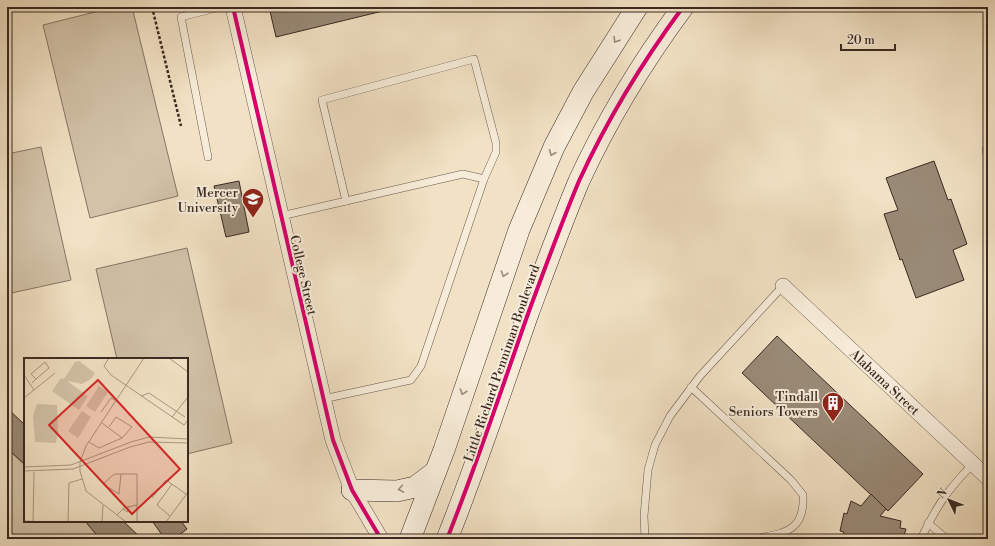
<svg xmlns="http://www.w3.org/2000/svg" width="995" height="546" font-family="'Libre Bodoni',serif">
<style>
.green{fill:#d3c3a9;stroke:#867666}
.building{fill:#998a77;stroke:#392a23}
.lines{fill:none;stroke-linecap:round;stroke-linejoin:round}
.lane-casing{stroke:#67584c;stroke-width:8}
.street-casing{stroke:#67584c;stroke-width:16}
.secondary-casing{stroke:#392a23;stroke-width:22}
.path{stroke:#392a23;stroke-width:2.5;stroke-dasharray:3 2;stroke-linecap:butt}
.lane{stroke:#f7ecd9;stroke-width:7}
.street{stroke:#f7ecd9;stroke-width:15}
.secondary{stroke:#f7ecd9;stroke-width:21}
.cycleway-casing{stroke:#f7ecd9;stroke-width:6}
.cycleway{stroke:#d6006c;stroke-width:4}
.oneway{stroke:#988b7e}
.labels{text-anchor:middle;stroke-width:4;stroke-linejoin:round;paint-order:stroke}
.poi-label{font-size:13px;fill:#392a23;stroke:#f7ecd9;text-anchor:end}
.street-label{font-size:13px;fill:#392a23;stroke:#f7ecd9}
.inset-road{fill:none;stroke:#a89884;stroke-width:1}
.view{fill:#d62828;fill-opacity:0.15;stroke:#d62828;stroke-width:2}
.inset-edge{fill:none;stroke:#392a23;stroke-width:2}
</style>
<rect width="100%" height="100%" fill="#f2e2c5"/>
<filter id="stains"><feTurbulence type="fractalNoise" baseFrequency=".005" numOctaves="4"/><feColorMatrix values="0 0 0 0 .2 0 0 0 0 .09 0 0 0 0 .02 0 0 0 .5 -.17"/></filter>
<radialGradient id="worn" r=".72"><stop offset=".6" stop-color="#630" stop-opacity="0"/><stop offset="1" stop-color="#630" stop-opacity=".3"/></radialGradient>
<!-- green -->
<g class="green">
<path d="M115,7H132L178,196L90,218L43,25Z"/>
<path d="M41,147L71,280L7,294V154Z"/>
<path d="M187,248L232,443L187,454V359H117L96,269Z"/>
<path d="M7,448L25,465V521H85L102,539H7Z"/>
</g>
<!-- building -->
<g class="building">
<path d="M269,7H386L387,10L276,37Z"/>
<path d="M934,161L948,200L951,199L967,244L953,250L964,280L916,298L902,259L900,260L884,214L898,210L886,178Z"/>
<path d="M239,181L249,232L226,237L214,186Z"/>
<path d="M777,336L923,474L888,511L742,373Z"/>
<path d="M7,408L25,425V465L7,448Z"/>
<path d="M871,494L886,509L880,516L901,521L900,528L906,529L903,539H842L844,532L840,531L844,513L847,514L851,501L861,506Z"/>
<path d="M85,521H123L142,539H100Z"/>
<path d="M152,521H181L187,529L174,539H165Z"/>
</g>
<g class="lines">
<!-- lane casing -->
<g class="lane-casing">
<g id="lane">
<path d="M988,148L986,149L988,161"/>
<path d="M208,157L181,17L220,7"/>
<path d="M346,201L322,100L474,59L496,143V152L484,179"/>
<path d="M281,216L463,174L484,179L421,366L411,380L323,399"/>
<path d="M691,387L791,480L803,495C805,532 784,533 754,539"/>
<path d="M928,523L947,539"/>
<path d="M645,539L644,516L648,470L655,445L670,416L700,376L783,286"/>
<path d="M921,539C936,507 948,489 973,464"/>
</g>
</g>
<!-- street casing -->
<g class="street-casing">
<g id="street">
<path d="M233,7L333,440L352,490L381,539"/>
<path id="s1" d="M783,286L988,478"/>
</g>
</g>
<!-- secondary casing -->
<g class="secondary-casing">
<g id="secondary">
<path d="M352,490L397,491L415,487L435,472"/>
<path d="M410,539L444,450L519,230L554,147L583,92L637,7"/>
<path d="M447,539C477,464 502,387 529,311C545,268 561,224 579,181C607,120 643,61 683,7"/>
</g>
</g>
<!-- path -->
<path class="path" d="M152,7L181,126"/>
<!-- lane -->
<use href="#lane" class="lane"/>
<!-- street -->
<use href="#street" class="street"/>
<!-- secondary -->
<use href="#secondary" class="secondary"/>
<!-- cycleway casing -->
<g class="cycleway-casing">
<g id="cycleway">
<path d="M233,7L333,440L352,490L381,539"/>
<path d="M447,539C477,464 502,387 529,311C545,268 561,224 579,181C607,120 643,61 683,7"/>
</g>
</g>
<!-- cycleway -->
<use href="#cycleway" class="cycleway"/>
</g>
<!-- one-way arrows -->
<defs><path id="oneway-chevron" d="M-2-3.5L2.5 0L-2 3.5" fill="none" stroke-width="1.6" stroke-linecap="round" stroke-linejoin="round"/></defs>
<g class="oneway">
<use href="#oneway-chevron" transform="translate(616 40) rotate(122)"/>
<use href="#oneway-chevron" transform="translate(552 153) rotate(113)"/>
<use href="#oneway-chevron" transform="translate(504 274) rotate(109)"/>
<use href="#oneway-chevron" transform="translate(463 392) rotate(109)"/>
<use href="#oneway-chevron" transform="translate(401 489) rotate(170)"/>
</g>
<!-- icons -->
<defs>
<g id="university-pin" transform="scale(1.15)"><path d="M0 17L-7.5 6A9.5 9.5 0 1 1 7.5 6Z" fill="#8f2418" stroke="#f7ecd9"/><path d="M0-5L7-2L0 1L-7-2ZM-4 1L0 2.5L4 1V4Q0 6-4 4Z" fill="#fff"/></g>
<g id="building-pin" transform="scale(1.15)"><path d="M0 17L-7.5 6A9.5 9.5 0 1 1 7.5 6Z" fill="#8f2418" stroke="#f7ecd9"/><path d="M-4-6H4V6H1V3H-1V6H-4ZM-2.5-4.3h1.7v1.8h-1.7ZM.8-4.3h1.7v1.8H.8ZM-2.5-1h1.7V.8h-1.7ZM.8-1h1.7V.8H.8Z" fill="#fff"/></g>
</defs>
<g fill-rule="evenodd">
<use href="#university-pin" x="253" y="199"/>
<use href="#building-pin" x="833" y="403"/>
</g>
<g class="labels">
<!-- poi labels -->
<g class="poi-label">
<text x="238" y="197">Mercer<tspan x="238" dy="15">University</tspan></text>
<text x="818" y="401">Tindall<tspan x="818" dy="15">Seniors Towers</tspan></text>
</g>
<!-- street labels -->
<g class="street-label">
<text transform="translate(304 275) rotate(77)" y="5">College Street</text>
<text transform="translate(501 363) rotate(-71)" y="5">Little Richard Penniman Boulevard</text>
<text dy="5" stroke="none"><textPath href="#s1" startOffset="140">Alabama Street</textPath></text>
</g>
</g>
<!-- overview -->
<g transform="translate(24 358)">
<rect width="164" height="164" fill="#f2e2c5"/>
<path d="M55,3L71,15L67,21L58,26L43,23L64,38L55,52L28,33L37,20L40,21L51,4ZM75,28L84,34L71,54L62,48ZM13,46L33,47L34,74L32,85L11,84L9,58ZM58,53L67,59L54,80L44,73Z" fill="#d3c3a9"/>
<path class="inset-road" d="M85,0L80,8L87,17L160,67L164,62M145,0L164,14M0,17L10,32M8,25L12,21L25,10L21,4L7,16L12,21M117,38L125,35L161,59M0,40L31,15M77,54L87,40L93,43M148,59L164,39M85,69L92,59L108,69L98,80M65,84L75,90L98,80L78,65M0,109L47,107L107,84L125,79L164,81M0,113L49,111L106,89L125,84L164,85M97,116L95,136L79,126L89,117L92,116H113V164M128,140L142,122L162,136M98,151L104,154V148M93,157L100,150L113,147M146,158L133,147L148,126M0,163L20,164M9,164L10,114M44,164L45,125L58,121M78,164L79,147M102,164L62,133L56,113V104L62,88L120,0M142,164L164,134"/>
<path class="view" d="M74,22L156,111L108,156L25,67Z"/>
<rect width="164" height="164" class="inset-edge"/>
</g>
<!-- margin -->
<rect width="995" height="546" fill="none" stroke="#f2e2c5" stroke-width="24"/>
<rect x="8" y="8" width="979" height="530" fill="none" stroke="#392a23" stroke-width="2"/>
<rect x="12" y="12" width="971" height="522" fill="none" stroke="#392a23"/>
<!-- north arrow -->
<g transform="translate(949 500) rotate(313)" stroke="#f7ecd9" stroke-width="3" paint-order="stroke">
<path d="M0-3L7 15L0 10L-7 15Z" fill="#392a23"/>
<text y="-6" font-size="11" font-weight="bold" text-anchor="middle" fill="#392a23">N</text>
</g>
<!-- scale -->
<path d="M841 44v6h54v-6" fill="none" stroke="#392a23" stroke-width="2"/>
<text x="847" y="44" font-size="12" fill="#392a23" stroke="#f7ecd9" stroke-width="3" paint-order="stroke">20 m</text>
<rect width="100%" height="100%" filter="url(#stains)"/>
<rect width="100%" height="100%" fill="url(#worn)"/>
</svg>
